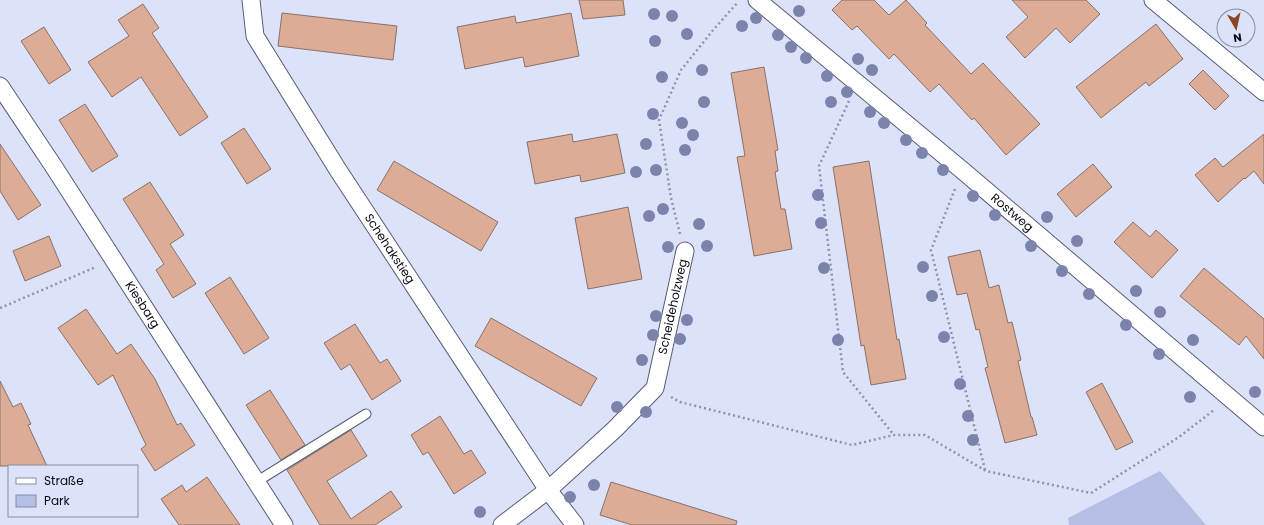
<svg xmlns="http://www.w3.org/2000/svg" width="1264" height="525" font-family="Poppins,sans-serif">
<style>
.green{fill:#b5bfe3}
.building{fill:#dcac97;stroke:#8a7267}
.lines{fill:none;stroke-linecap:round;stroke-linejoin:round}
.service-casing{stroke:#575d72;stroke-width:11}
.minor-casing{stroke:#575d72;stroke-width:19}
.path{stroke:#8f94a6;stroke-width:2.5;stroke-dasharray:2 3;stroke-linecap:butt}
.service{stroke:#fff;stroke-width:9}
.minor{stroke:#fff;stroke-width:17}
.tree{fill:#7b83ab}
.labels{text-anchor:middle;stroke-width:3.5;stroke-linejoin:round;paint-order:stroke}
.street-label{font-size:12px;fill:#0a0c14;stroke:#dbe2fa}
</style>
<rect width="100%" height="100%" fill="#dbe2fa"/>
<!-- green -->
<path class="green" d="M1160,471L1206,525H1069L1068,518Z"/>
<!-- building -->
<g class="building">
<path d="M579,0H623L625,15L583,19Z"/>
<path d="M842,0H874L889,15L906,0L927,23L925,25L971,74L983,63L1040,124L1006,155L974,118L972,120L939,84L930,92L894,54L889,59L857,26L852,30L832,10Z"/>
<path d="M1012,0H1086L1100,14L1070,43L1056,28L1025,58L1006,37L1028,17Z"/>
<path d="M143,4L159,28L152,33L208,117L180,136L141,77L112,97L88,62L129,36L118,20Z"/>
<path d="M282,13L397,26L393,60L278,46Z"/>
<path d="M571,13L579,56L525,67L523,57L465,69L457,27L515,16L516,23Z"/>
<path d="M1156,24L1183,59L1149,86L1146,82L1101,118L1076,87Z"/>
<path d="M44,27L71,70L49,84L21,41Z"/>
<path d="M764,67L778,150L775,151L778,171L775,172L781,209H785L792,249L754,256L737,157L745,156L731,73Z"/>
<path d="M1203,70L1229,96L1215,110L1189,84Z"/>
<path d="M85,104L118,156L92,172L59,120Z"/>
<path d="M244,128L271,169L247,184L221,143Z"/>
<path d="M572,134L573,142L617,134L625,173L581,182L580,175L535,184L527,142Z"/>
<path d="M1264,134V184L1254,171L1245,179L1244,178L1218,202L1195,175L1215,158L1223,167Z"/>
<path d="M0,144L41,205L18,220L0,191Z"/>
<path d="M394,161L498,222L481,251L377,190Z"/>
<path d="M869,161L897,340L899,339L906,379L871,385L864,345L861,346L858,326L833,167Z"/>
<path d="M1093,164L1112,187L1076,217L1057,194Z"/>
<path d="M150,182L184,235L170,244L196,284L173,298L156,270L164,264L123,199Z"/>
<path d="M628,207L642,279L588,289L575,218Z"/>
<path d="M1133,222L1150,237L1156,230L1178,250L1152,278L1114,242Z"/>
<path d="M49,236L61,266L25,281L13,251Z"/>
<path d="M980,250L989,288L999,285L1008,323L1012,322L1021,360L1018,361L1031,417H1032L1037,435L1005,443L985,368L988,367L979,329L976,330L967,293L957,295L948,257Z"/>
<path d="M1204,268L1264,319V359L1246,336L1239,345L1180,296Z"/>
<path d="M230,277L269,338L244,354L205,293Z"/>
<path d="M86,309L117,354L131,344L155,379L177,425L181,423L195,445L155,471L141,449L146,445L113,375L98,385L58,328Z"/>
<path d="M491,318L597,378L581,406L475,346Z"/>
<path d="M355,324L380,363L387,359L401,381L372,400L350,364L341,370L324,343Z"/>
<path d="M0,381L13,407L21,403L31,424L28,425L47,466H0Z"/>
<path d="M1102,383L1133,442L1116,450L1086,392Z"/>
<path d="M270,390L305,445L281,460L246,405Z"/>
<path d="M440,416L464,454L471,450L486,473L454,494L428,452L423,455L411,435Z"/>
<path d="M351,430L367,456L327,481L351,519L391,491L402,507L375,525H320L287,470Z"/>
<path d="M207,477L240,525H179L161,499L182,485L186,492Z"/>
<path d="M611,482L737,521L736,525H632L600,515Z"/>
</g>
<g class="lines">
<!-- service casing -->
<g class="service-casing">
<path id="service" d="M256,482L366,414"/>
</g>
<!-- minor casing -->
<g class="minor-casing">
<g id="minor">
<path id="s1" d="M251,0L255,36L338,170L548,490L575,525"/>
<path id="s2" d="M757,0L962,170L1264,427"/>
<path d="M1153,0L1264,92"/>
<path id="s3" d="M0,86L54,167L284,525"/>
<path id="s4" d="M502,525L548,490L615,429L655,388L685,251"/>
</g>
</g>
<!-- path -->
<g class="path">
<path d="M849,101L819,166L843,372L894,435"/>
<path d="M955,189L931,250L985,470"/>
<path d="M680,234L671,198L659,120L681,70L714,29L738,2"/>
<path d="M0,308L96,267"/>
<path d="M671,397L680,402L852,445L894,435H925L986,471L1091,493L1179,437L1214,410"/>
</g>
<!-- service -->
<use href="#service" class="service"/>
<!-- minor -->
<use href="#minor" class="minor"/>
</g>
<!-- trees -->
<g class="tree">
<circle cx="799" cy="11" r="6"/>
<circle cx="654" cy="14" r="6"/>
<circle cx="672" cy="16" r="6"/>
<circle cx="756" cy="18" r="6"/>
<circle cx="742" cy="26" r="6"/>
<circle cx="687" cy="34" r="6"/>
<circle cx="778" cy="35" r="6"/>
<circle cx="655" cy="41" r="6"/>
<circle cx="791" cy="47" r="6"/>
<circle cx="806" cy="58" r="6"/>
<circle cx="858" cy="59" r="6"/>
<circle cx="702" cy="70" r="6"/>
<circle cx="872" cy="70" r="6"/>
<circle cx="827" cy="76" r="6"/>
<circle cx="662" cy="77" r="6"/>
<circle cx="847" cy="92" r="6"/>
<circle cx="704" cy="102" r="6"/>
<circle cx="831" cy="102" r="6"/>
<circle cx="870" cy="112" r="6"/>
<circle cx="653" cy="114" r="6"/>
<circle cx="682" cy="123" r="6"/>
<circle cx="884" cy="123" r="6"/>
<circle cx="693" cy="135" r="6"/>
<circle cx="906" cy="140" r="6"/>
<circle cx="646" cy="144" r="6"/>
<circle cx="685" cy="150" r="6"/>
<circle cx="922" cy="153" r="6"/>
<circle cx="656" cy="170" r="6"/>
<circle cx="943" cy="170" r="6"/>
<circle cx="636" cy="172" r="6"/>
<circle cx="818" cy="195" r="6"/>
<circle cx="973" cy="196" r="6"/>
<circle cx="663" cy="209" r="6"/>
<circle cx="995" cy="215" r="6"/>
<circle cx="649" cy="216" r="6"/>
<circle cx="1047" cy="217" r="6"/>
<circle cx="821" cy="223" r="6"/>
<circle cx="699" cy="224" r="6"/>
<circle cx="1077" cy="241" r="6"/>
<circle cx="707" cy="246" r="6"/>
<circle cx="1031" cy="246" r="6"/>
<circle cx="668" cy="247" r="6"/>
<circle cx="923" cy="267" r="6"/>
<circle cx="824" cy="268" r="6"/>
<circle cx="1062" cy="271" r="6"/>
<circle cx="1136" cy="291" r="6"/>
<circle cx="1089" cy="294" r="6"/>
<circle cx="932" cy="296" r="6"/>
<circle cx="1160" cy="312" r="6"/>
<circle cx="656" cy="316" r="6"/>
<circle cx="687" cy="320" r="6"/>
<circle cx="1126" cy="325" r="6"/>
<circle cx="653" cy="335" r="6"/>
<circle cx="944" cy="337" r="6"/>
<circle cx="680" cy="339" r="6"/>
<circle cx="838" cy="340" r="6"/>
<circle cx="1193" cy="340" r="6"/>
<circle cx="1159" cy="354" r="6"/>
<circle cx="642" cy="360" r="6"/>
<circle cx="960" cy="384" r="6"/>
<circle cx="1255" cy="392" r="6"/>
<circle cx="1190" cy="397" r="6"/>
<circle cx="617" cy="407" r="6"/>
<circle cx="646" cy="412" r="6"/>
<circle cx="968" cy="416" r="6"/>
<circle cx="973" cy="440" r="6"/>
<circle cx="594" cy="485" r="6"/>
<circle cx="570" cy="497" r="6"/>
<circle cx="480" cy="512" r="6"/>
</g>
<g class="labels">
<!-- street labels -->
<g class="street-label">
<text dy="4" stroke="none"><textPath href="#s2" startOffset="332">Rostweg</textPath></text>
<text dy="4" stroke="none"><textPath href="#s1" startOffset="288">Schehakstieg</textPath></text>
<text dy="4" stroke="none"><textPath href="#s3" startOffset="261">Kiesbarg</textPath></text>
<text dy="4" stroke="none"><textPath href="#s4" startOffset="289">Scheideholzweg</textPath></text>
</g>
</g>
<!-- legend -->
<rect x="8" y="465" width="130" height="52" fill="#dbe2fa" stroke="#878c9e"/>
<rect x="16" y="478" width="20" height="6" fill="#ffffff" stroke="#878c9e"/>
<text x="44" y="485" font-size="12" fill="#0a0c14">Straße</text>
<rect x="16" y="495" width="20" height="12" fill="#b5bfe3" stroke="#878c9e"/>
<text x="44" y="505" font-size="12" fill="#0a0c14">Park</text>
<!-- north arrow -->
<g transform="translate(1236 28) rotate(171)"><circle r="19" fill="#dbe2fa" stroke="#878c9e"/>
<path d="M0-3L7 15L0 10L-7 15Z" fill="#8d4624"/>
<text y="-6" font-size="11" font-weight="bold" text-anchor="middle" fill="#0a0c14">N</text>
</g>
</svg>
